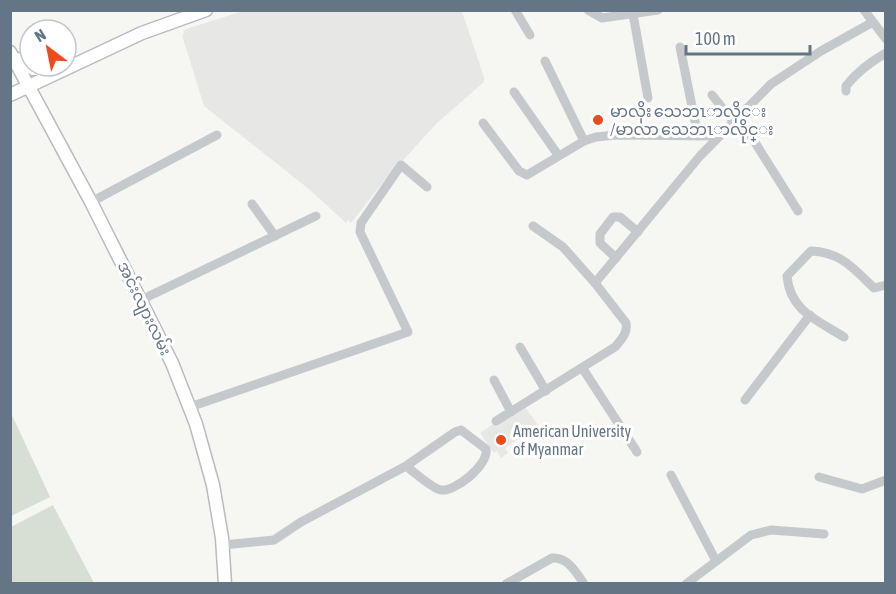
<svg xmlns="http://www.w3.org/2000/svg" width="896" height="594" font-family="'Asap Condensed','Noto Sans Myanmar',sans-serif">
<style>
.built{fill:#e7e8e6}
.green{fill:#d7ded3}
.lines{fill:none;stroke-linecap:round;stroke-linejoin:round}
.major-casing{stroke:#b8bcc0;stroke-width:15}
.minor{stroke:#c6c9cc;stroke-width:9}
.major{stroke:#fff;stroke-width:12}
.poi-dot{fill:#ea4c1e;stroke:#fff;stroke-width:2}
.labels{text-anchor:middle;stroke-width:6;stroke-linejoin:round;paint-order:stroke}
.poi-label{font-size:16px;fill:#647685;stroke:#fff;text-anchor:start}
.street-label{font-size:16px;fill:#647685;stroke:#fff}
</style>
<rect width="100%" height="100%" fill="#f6f6f2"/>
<!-- built -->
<g class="built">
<path d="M243,11H462L484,77V82L437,123L384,181L351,223L348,220L346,223L310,190L204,106L182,35L184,34L183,30Z"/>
<path d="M526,408L538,425L505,448L508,453L501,458L497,451L494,453L480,433L499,420L502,422Z"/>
</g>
<!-- green -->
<g class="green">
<path d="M11,413L50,497L11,516H10Z"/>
<path d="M53,505L94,583H11V527Z"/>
</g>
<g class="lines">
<!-- major casing -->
<g class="major-casing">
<g id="major">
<path d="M10,52L91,202L172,363L196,424L213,485L222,538L225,584"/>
<path d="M17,59L33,69H59"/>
<path d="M10,95L142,33L206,10"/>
</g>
</g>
<!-- minor -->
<g class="minor">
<path d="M515,10L530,35"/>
<path d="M588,10L602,18L658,10"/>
<path d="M864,10L886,39"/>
<path d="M633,14L648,98"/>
<path d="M680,47L698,136"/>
<path d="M545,61L584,141"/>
<path d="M846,91V86C857,72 870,62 886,53"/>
<path d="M514,92L558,155"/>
<path d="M712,95L733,121"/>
<path d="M739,117L798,211"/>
<path d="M483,123L519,171L527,175L584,141L596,137L615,135L718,136"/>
<path d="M91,202L217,135"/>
<path d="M252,204L275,236"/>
<path d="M616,258L600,243V234L613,217H620L638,232"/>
<path d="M595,283L700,156L771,84L821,51L873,22"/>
<path d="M141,300L316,216"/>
<path d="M844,337C817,320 790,311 787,276L811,251C841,252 854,269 874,288L886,285"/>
<path d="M520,347L546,391"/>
<path d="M583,369L637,452"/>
<path d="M494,380L511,412"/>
<path d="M745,400L810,315"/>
<path d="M190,407L408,332L360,232L361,223L401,165L427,187"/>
<path d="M496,421L615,347C621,340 628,333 626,323L595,283L563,247L533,226"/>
<path d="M671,475L716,561"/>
<path d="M819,477L862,489L886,480"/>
<path d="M223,545L274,540L301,522L406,466L455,432L461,430L486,449C489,465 455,492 441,490C433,489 413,471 406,466"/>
<path d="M506,584L552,558C568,557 576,572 584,584"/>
<path d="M686,584L751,535L771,530L824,534"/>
</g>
<!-- major -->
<use href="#major" class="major"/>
</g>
<!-- markers -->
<g class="poi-dot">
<circle cx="598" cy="120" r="6"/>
<circle cx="501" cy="440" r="6"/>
</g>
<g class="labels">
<!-- poi labels -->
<g class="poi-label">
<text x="610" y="117">မာလိုး သေဘၤာလိုင္း<tspan x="610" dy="18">/မာလာ သေဘၤာလိုင္း</tspan></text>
<text x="513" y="437">American University<tspan x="513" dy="18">of Myanmar</tspan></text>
</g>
<!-- street labels -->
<g class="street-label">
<text transform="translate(145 308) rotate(64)" y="6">အင်းလျားလမ်း</text>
</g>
</g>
<!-- border -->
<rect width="896" height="594" fill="none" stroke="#647685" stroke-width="24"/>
<!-- north arrow -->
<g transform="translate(48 48) rotate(328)"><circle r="28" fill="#ffffff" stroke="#c1c8ce" stroke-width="1.5"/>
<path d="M0-4.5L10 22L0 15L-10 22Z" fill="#ea4c1e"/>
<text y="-9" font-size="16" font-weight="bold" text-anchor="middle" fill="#647685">N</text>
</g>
<!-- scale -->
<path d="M686 45v9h124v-9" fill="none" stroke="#647685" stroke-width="3"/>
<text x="695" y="45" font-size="18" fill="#647685" stroke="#ffffff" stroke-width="4.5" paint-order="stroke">100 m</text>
</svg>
